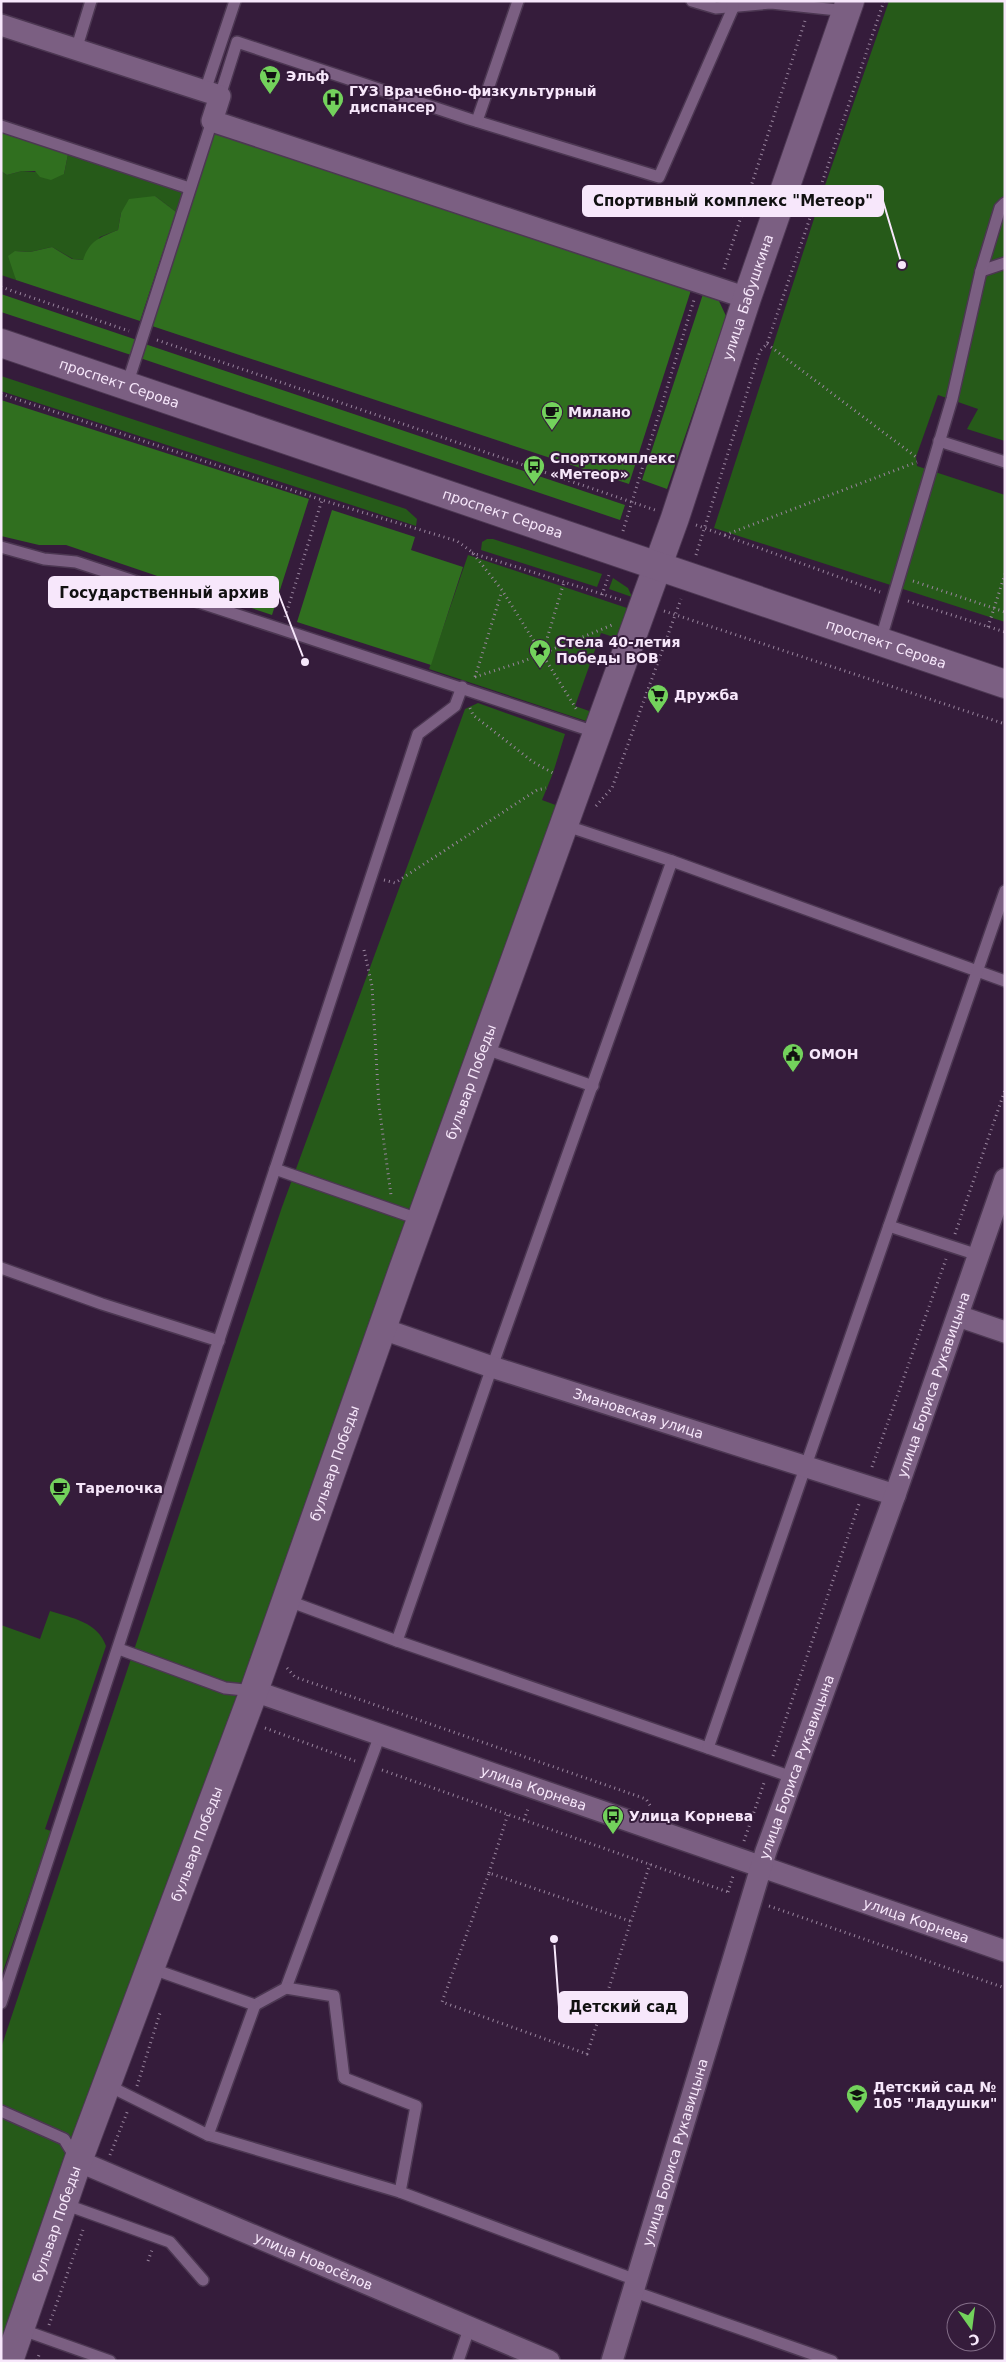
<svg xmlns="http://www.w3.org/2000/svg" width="1006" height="2362" font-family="'DejaVu Sans',sans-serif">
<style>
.green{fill:#265a19}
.forest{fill:#306f1f}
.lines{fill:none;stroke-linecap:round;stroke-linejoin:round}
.service-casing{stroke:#4c3752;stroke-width:14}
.minor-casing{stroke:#4c3752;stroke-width:24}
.tertiary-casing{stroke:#4c3752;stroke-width:30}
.secondary-casing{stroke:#4c3752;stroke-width:30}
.path{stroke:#99859e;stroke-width:3;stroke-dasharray:1 4;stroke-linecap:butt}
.service{stroke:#7b5f82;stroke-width:11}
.minor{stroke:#7b5f82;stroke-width:21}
.tertiary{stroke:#7b5f82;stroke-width:28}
.secondary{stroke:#7b5f82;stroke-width:28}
.labels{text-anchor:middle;stroke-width:4;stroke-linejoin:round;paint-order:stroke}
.poi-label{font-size:14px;font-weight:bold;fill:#f7e7fb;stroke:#351c3b;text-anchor:start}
.street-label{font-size:14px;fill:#f7e7fb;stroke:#351c3b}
.leader{fill:none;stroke:#f7e7fb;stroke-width:2}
.callout-dot{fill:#f7e7fb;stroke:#351c3b;stroke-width:2}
.callout{fill:#f7e7fb;stroke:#f7e7fb;stroke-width:2}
.callout-label{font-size:15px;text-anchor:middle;font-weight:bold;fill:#111}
</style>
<rect width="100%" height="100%" fill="#351c3b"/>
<!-- green -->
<g class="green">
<path d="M889,1H1005V441L967,429L978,409L938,395L916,457L917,466L1005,495V622L714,528L822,194Z"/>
<path d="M68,154L183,191L176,212L155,196L121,213L118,230L100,237L83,260L73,259L52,247L30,252L15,251L14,270L16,280L1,275V171L7,175L22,171L64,174Z"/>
<path d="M1,376L406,509L417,519L416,526L1,391Z"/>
<path d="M487,539H493L602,574L597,587L481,550L482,542Z"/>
<path d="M468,555L627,608L617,638L601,633L575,706L592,712L589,722L429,669Z"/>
<path d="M613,578L628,588L632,597L609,589Z"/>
<path d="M478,703L565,734L553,773L542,800L561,807L1,2348V2048L282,1207L465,709Z"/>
<path d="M50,1611C72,1618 98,1622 106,1646L45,1829L51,1831L1,1977V1625L40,1639Z"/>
</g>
<!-- forest -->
<g class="forest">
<path d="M214,129L691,290L629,484L149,325Z"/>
<path d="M1,132L68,154L64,174L51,180L40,177L35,171H22L7,175L1,171Z"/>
<path d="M155,196L176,212L140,321L16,280L8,256L15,251L30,252L52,247L72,259L83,260C90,240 99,238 118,230L121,213L129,199Z"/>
<path d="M1,294L137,340L131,355L1,312Z"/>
<path d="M703,294L719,301L726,316L667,489L642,480Z"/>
<path d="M145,344L625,505L620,520L140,358Z"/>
<path d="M1,400L309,499L272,615L66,545H39L1,536Z"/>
<path d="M332,510L415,537L411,550L463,567L431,665L297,622Z"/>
</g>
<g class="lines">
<!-- service casing -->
<g class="service-casing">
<g id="service">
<path d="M692,1L716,8L771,3L847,11"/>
<path d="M76,50L91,1"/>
<path d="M205,91L235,1"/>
<path d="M220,96L237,42L469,119L659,177L733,8L732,1"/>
<path d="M477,121L518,1"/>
<path d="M1,126L189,188"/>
<path d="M981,271L1005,263"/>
<path d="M127,385L212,121"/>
<path d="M939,441L1005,462"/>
<path d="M1,547L44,559L76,562L598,733"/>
<path d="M880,642L952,399L981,271L1000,208L1005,203"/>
<path d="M564,825L672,861L1005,981"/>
<path d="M483,1048L593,1086"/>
<path d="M275,1169L421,1220"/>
<path d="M889,1226L978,1255"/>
<path d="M1,1268L102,1304L219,1341"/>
<path d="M286,1600L397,1641L792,1777"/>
<path d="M397,1641L492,1367L672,861"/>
<path d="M119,1649L225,1688L254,1691"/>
<path d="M708,1748L1005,891"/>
<path d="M150,1968L255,2005L286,1988L380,1735"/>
<path d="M286,1988L334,1996L344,2078L416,2106L400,2192"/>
<path d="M1,2003L418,734L455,706L462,687"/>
<path d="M107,2085L208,2135L400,2192L636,2280"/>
<path d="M1,2111L64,2139L77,2160"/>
<path d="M208,2135L255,2005"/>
<path d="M64,2204L170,2242L203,2280"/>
<path d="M632,2291L832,2361"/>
<path d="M20,2329L110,2361"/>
<path d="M458,2361L470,2326"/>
</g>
</g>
<!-- minor casing -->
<g class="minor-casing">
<g id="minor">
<path d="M1,25L220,96L212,121L747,298"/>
<path d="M958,1316L1005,1332"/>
<path id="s1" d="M383,1329L492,1367L895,1495"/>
<path id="s2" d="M254,1691L1005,1951"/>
<path id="s3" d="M78,2161L549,2361"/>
<path id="s4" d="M612,2361L766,1851L895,1495L1005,1179"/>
</g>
</g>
<!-- tertiary casing -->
<g class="tertiary-casing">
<g id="tertiary">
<path id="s5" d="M9,2361L78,2161L254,1691L402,1272L675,518L747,298L850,1"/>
</g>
</g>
<!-- secondary casing -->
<g class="secondary-casing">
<g id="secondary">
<path id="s6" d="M1,343L1005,684"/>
</g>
</g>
<!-- path -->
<g class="path">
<path d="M724,269L805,21"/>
<path d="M1,287L129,331"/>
<path d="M157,340L655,510"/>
<path d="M767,344L916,457"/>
<path d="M1,394L322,500L457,541L472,552L502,590L577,710"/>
<path d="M696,525L880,592"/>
<path d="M623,531L694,300"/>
<path d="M725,535L917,462"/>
<path d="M472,553L621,600"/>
<path d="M696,555L760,351L767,344L884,1"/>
<path d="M913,581L1005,612"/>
<path d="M602,595L610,572"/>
<path d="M908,601L1005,632"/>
<path d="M664,611L1005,724"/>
<path d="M285,617L322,500"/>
<path d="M988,627L1005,574"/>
<path d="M543,652L564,582"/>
<path d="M475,677L524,661L612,625"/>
<path d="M475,677L502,591"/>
<path d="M470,708L473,715L533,762L553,773"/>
<path d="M596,806L612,788L681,599"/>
<path d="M384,880L395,883L537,790L546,788"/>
<path d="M364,950L372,986L379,1106L391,1195"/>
<path d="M955,1234L1005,1090"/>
<path d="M872,1467L946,1259"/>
<path d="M287,1668L295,1677L646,1799L651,1807"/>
<path d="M265,1728L355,1761"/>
<path d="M773,1756L859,1504"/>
<path d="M382,1770L728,1892"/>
<path d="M524,1820L529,1806"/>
<path d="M744,1841L764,1783"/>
<path d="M489,1873L508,1814"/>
<path d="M728,1892L733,1876"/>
<path d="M769,1906L1005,1988"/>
<path d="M630,1921L489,1873L442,2002L587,2054L650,1864"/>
<path d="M137,2086L160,2013"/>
<path d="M110,2155L128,2110"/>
<path d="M148,2261L152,2250"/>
<path d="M49,2325L84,2227"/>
<path d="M37,2361L40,2352"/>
</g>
<!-- service -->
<use href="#service" class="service"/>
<!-- minor -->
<use href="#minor" class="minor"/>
<!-- tertiary -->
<use href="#tertiary" class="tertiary"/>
<!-- secondary -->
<use href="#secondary" class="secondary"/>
</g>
<!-- icons -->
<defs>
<g id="supermarket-pin" transform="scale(1.125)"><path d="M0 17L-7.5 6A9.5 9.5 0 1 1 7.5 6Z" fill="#73d25c" stroke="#351c3b"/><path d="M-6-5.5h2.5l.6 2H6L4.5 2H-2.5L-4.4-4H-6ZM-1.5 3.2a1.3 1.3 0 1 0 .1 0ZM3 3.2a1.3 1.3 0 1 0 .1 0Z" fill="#111"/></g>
<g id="hospital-pin" transform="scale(1.125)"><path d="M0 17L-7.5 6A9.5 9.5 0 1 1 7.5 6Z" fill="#73d25c" stroke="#351c3b"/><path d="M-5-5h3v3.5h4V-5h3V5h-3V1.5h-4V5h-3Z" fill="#111"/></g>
<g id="cafe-pin" transform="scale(1.125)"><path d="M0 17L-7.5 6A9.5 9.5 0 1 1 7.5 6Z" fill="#73d25c" stroke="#351c3b"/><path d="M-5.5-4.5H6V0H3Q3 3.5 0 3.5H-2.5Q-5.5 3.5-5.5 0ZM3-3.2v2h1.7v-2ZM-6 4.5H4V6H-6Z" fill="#111"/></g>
<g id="bus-pin" transform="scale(1.125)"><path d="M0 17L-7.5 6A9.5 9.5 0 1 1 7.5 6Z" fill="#73d25c" stroke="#351c3b"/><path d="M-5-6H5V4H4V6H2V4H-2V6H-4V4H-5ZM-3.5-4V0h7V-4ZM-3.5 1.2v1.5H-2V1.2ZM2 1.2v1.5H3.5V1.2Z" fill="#111"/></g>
<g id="sight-pin" transform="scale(1.125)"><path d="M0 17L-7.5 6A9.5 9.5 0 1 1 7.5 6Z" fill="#73d25c" stroke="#351c3b"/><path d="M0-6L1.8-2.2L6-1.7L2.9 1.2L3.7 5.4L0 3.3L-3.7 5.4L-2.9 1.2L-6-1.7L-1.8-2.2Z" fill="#111"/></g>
<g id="civic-pin" transform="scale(1.125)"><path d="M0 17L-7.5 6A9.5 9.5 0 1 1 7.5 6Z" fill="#73d25c" stroke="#351c3b"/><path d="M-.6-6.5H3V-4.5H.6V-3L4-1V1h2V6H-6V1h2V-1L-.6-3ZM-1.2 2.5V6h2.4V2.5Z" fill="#111"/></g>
<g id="school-pin" transform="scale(1.125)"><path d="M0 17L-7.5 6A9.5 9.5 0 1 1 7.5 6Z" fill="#73d25c" stroke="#351c3b"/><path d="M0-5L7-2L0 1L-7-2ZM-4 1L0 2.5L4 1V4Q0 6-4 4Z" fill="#111"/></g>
</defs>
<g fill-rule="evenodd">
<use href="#supermarket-pin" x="270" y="76"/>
<use href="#hospital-pin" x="333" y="99"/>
<use href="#cafe-pin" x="552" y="412"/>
<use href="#bus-pin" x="534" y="466"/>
<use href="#sight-pin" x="540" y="650"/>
<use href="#supermarket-pin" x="658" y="695"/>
<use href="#civic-pin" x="793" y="1054"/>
<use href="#cafe-pin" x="60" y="1488"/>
<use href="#bus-pin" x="613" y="1816"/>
<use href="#school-pin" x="857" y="2095"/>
</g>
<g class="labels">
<!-- poi labels -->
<g class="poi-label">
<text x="286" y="81">Эльф</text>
<text x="349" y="96">ГУЗ Врачебно-физкультурный<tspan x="349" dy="16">диспансер</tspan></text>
<text x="568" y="417">Милано</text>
<text x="550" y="463">Спорткомплекс<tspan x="550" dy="16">«Метеор»</tspan></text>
<text x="556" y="647">Стела 40-летия<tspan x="556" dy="16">Победы ВОВ</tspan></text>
<text x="674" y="700">Дружба</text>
<text x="809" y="1059">ОМОН</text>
<text x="76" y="1493">Тарелочка</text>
<text x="629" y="1821">Улица Корнева</text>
<text x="873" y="2092">Детский сад №<tspan x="873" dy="16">105 "Ладушки"</tspan></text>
</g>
<!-- street labels -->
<g class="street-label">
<text dy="5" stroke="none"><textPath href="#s5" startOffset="2192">улица Бабушкина</textPath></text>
<text dy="5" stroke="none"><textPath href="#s6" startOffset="125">проспект Серова</textPath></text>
<text dy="5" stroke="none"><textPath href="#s6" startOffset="530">проспект Серова</textPath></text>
<text dy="5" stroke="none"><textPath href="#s6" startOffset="935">проспект Серова</textPath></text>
<text dy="5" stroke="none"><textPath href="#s5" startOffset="1360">бульвар Победы</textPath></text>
<text dy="5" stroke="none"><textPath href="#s4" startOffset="1028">улица Бориса Рукавицына</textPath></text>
<text dy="5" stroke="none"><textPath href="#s1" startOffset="269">Змановская улица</textPath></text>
<text dy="5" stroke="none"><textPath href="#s5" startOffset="955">бульвар Победы</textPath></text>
<text dy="5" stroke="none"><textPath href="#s4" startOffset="622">улица Бориса Рукавицына</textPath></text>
<text dy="5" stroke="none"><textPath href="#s2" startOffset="296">улица Корнева</textPath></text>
<text dy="5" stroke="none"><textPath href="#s5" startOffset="550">бульвар Победы</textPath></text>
<text dy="5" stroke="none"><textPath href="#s2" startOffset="701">улица Корнева</textPath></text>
<text dy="5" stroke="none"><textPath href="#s4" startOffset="218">улица Бориса Рукавицына</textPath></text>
<text dy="5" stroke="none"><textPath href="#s5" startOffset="145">бульвар Победы</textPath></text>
<text dy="5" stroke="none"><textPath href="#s3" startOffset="256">улица Новосёлов</textPath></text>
</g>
</g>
<!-- callouts -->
<path class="leader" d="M902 265L883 201M305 662L278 592M554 1939L559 2007"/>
<g class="callout-dot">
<circle cx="902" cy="265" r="5"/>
<circle cx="305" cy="662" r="5"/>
<circle cx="554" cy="1939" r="5"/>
</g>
<g class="callout">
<rect x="583" y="186" width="300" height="30" rx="5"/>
<rect x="49" y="577" width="229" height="30" rx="5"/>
<rect x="559" y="1992" width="128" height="30" rx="5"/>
</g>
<g class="callout-label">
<text x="733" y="206">Спортивный комплекс "Метеор"</text>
<text x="164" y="598">Государственный архив</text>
<text x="623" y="2012">Детский сад</text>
</g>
<!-- border -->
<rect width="1006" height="2362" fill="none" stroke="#f7e7fb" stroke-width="5"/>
<!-- north arrow -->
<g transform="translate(971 2327) rotate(166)"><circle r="24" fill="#351c3b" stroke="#836d88"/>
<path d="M0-4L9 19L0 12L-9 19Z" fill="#73d25c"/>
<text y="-8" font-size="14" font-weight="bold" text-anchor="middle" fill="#f7e7fb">С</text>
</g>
</svg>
